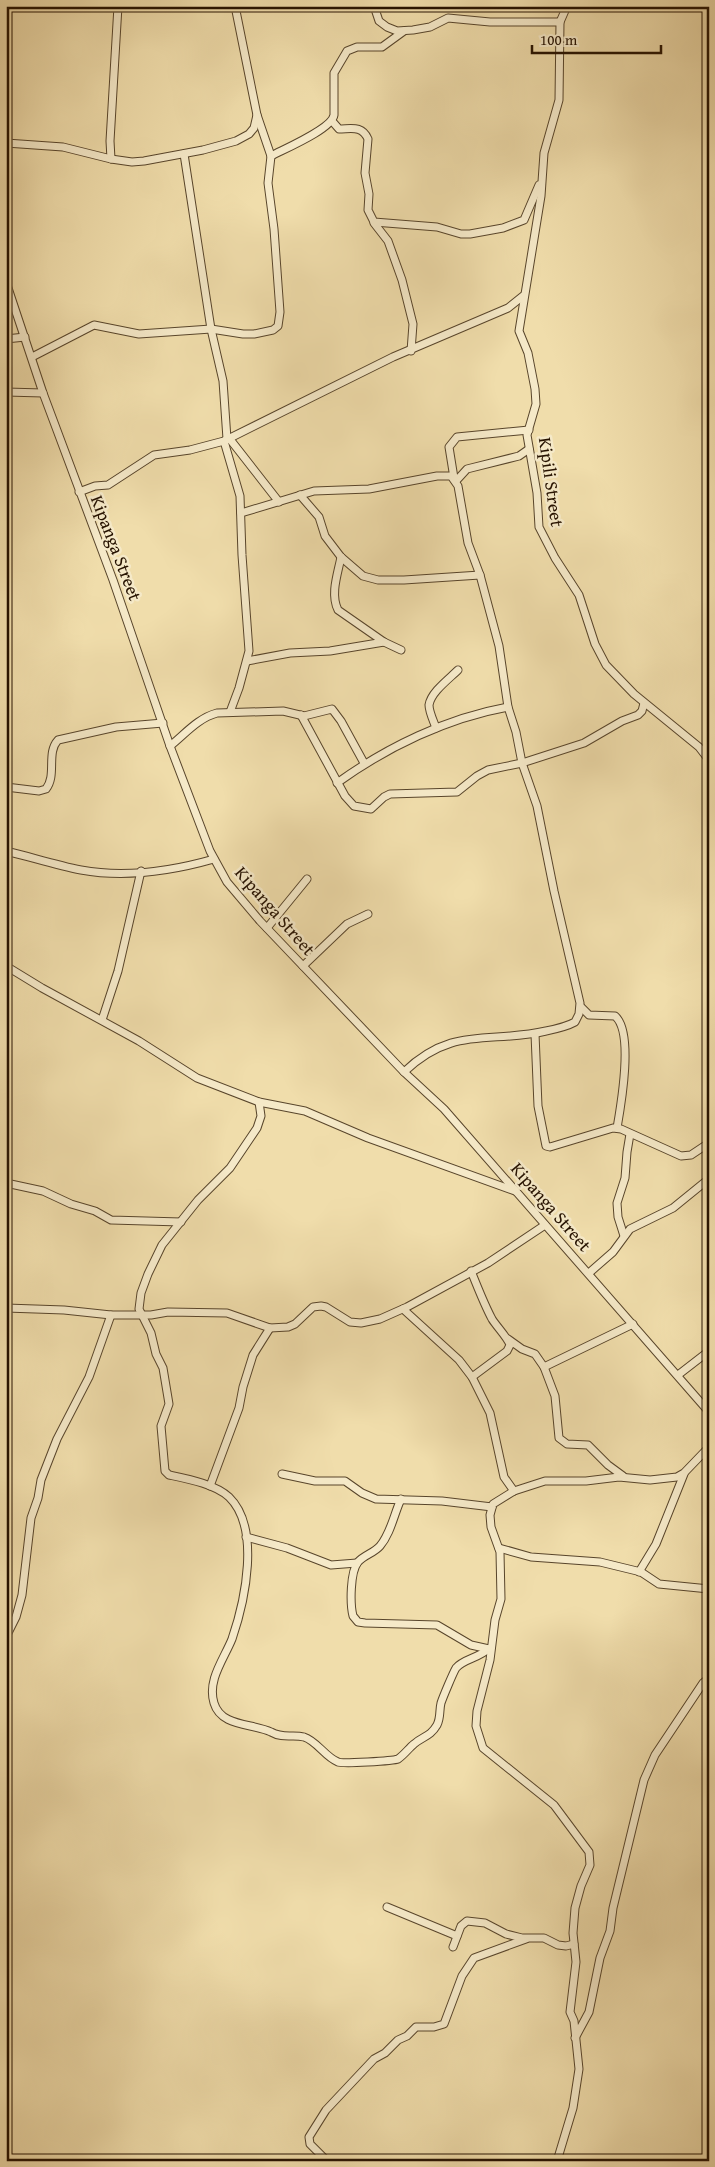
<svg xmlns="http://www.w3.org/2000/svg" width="715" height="2167" font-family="'Gentium Book Plus',serif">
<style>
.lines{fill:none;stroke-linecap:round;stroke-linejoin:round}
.minor-casing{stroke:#58452b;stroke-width:9}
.minor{stroke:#f5e9c8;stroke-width:7}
.labels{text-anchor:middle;stroke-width:5;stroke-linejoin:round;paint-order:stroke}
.street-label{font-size:18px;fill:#261200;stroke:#f5e9c8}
</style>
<rect width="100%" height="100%" fill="#f0ddab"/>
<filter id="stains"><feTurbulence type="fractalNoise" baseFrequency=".004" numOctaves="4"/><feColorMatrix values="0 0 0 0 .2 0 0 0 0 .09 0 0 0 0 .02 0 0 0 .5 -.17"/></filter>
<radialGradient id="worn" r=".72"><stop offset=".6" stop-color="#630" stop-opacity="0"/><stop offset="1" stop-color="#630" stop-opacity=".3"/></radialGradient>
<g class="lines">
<!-- minor casing -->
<g class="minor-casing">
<g id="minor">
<path d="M374,6L379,21L387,27L397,31L413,30L430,27L448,18L490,22H560"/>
<path d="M567,6L560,22L559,100L544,153L541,196L519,331L528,353L535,389L536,404L527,435L537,493L539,527L555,558L579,595L595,644L606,665L634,694L699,747L709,760"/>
<path d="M332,121L339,129C351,129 362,125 368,139L365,173L369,194L368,210L374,222L437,227L461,234H470L503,228L524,220L539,185"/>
<path d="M6,143L63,147L111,159L132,162L144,161L203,150L236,141L249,134L254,128L257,115L235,6"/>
<path d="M184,154L211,329L223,381L227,439"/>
<path d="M271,156C284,149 332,129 334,115V73L347,51L357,47H382L404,31"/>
<path d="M111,159L110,141L118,6"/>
<path d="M374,223L388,241L402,280L413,324L411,351"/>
<path d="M6,282L43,393L113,580L170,746L210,851L227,882L260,921L404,1072L444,1109L709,1412"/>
<path d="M6,339L25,337"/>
<path d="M32,357L94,325L139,334L211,329L243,334H254L273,330L278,326L280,312L274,229L268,183L271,156L257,115"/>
<path d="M6,392L43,393"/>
<path d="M229,438L279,502"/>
<path d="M224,441L240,496L242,555L249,651L239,688L230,712"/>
<path d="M454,478L449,447L457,437L529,430"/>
<path d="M456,481L467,469L519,456L529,449"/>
<path d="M79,492L95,486L108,485L154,455L190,450L224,441L393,357L508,308L523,296"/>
<path d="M300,495L319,517L325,536L341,557L363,576L378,580H404L480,575"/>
<path d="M241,513L314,491L369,489L437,476H451L458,486L468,543L480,575L499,646L508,707L516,732L522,763L537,806L554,891L580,1003L579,1014L575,1022C566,1027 556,1029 546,1031C490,1044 453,1025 404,1072"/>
<path d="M341,557C338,573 330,594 338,610L384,642L401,650"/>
<path d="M247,661L290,653L330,651L384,642"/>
<path d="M301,715L345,796L354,806L371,809L384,797L390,794L457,792L477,776L488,770L522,763L584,743L622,721L638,715L642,711L644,703"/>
<path d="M436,728C434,722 429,712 429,705C431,692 449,679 458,670"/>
<path d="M170,746C185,734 198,718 217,713L283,711L304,716L332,709L341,721L364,763"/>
<path d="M337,783C387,747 447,718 508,707"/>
<path d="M6,787L39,791L46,789C57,775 46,753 58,740L116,727L163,723"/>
<path d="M6,851C31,857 56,865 81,870C125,878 172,871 214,859"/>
<path d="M267,928L307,879"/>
<path d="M6,966L42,988L139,1041L197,1078L259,1102L305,1111L368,1138L515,1191"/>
<path d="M303,966L347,924L368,914"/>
<path d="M581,1007L589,1015L615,1016C634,1032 621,1105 617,1128"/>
<path d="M102,1020L118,971L141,871"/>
<path d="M535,1034L538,1106L546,1146L550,1147L613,1128L621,1129L681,1156L691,1155L709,1143"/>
<path d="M259,1102L261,1116L257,1128L230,1168L198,1200L162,1245L148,1274L141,1293L139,1309L151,1333L156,1354L163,1368L169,1404L161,1426L165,1471L169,1475C188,1479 215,1484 229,1497C261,1528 245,1601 232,1639C224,1659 207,1680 214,1703C221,1727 252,1723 271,1732C283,1739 293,1734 304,1737C317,1741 325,1757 338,1762C342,1764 393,1761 398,1759C404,1755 409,1748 414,1744C423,1736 430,1737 437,1725C441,1717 439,1711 441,1703C443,1697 453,1673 456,1668C463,1659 479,1658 488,1649"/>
<path d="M6,1183L43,1191L71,1204L95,1211L111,1220L181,1222"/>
<path d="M624,1236L618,1217L617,1203L625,1178L627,1152L630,1134"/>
<path d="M471,1271C478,1288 484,1304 492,1319C497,1327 508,1338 510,1345L507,1351L472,1377"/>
<path d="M589,1273L613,1252L630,1229L673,1208L705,1182"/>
<path d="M6,1308L64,1310L111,1315H151L168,1312L227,1313L270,1328L288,1327L295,1324L313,1307L321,1306L326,1307L350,1322L361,1323L380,1319L407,1307L488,1263L545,1225"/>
<path d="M403,1309L459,1360L472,1377L490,1413L504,1477L514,1491"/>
<path d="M508,1339L522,1349L535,1354L544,1367L555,1396L559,1438L567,1444L588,1445L608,1465L623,1476"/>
<path d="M544,1367L633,1324"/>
<path d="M678,1375L709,1351"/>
<path d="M282,1474L315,1481H345L362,1493L376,1499L442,1501L492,1507"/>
<path d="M210,1486L239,1408L243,1387L253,1355L270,1328"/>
<path d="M401,1499C394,1514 391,1533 380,1546C374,1553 364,1555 358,1562C350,1572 350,1604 353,1616L358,1622L365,1623L437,1625L471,1645L489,1649"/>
<path d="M246,1537L287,1548L331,1565L357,1563"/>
<path d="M499,1548L531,1557L600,1562L641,1572L659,1584L709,1589"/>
<path d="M639,1572L656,1544L684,1474"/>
<path d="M6,1637L16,1617L22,1595L31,1518L38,1498L41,1480L57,1439L89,1377L111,1315"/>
<path d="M387,1907L457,1936"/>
<path d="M453,1947L461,1926L467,1921L485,1923L506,1934L522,1938H544L558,1945L566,1946L574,1944"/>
<path d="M575,2038L589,2012L600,1958L610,1931L613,1908L644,1780L655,1755L703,1683L709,1678"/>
<path d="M327,2161L310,2144L309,2137L326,2110L374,2059L385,2053L398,2040L407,2036L416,2027H434L444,2024L462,1976L474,1958L526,1939"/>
<path d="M557,2161L573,2108L579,2069L574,2021L570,2012L576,1962L573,1933L575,1908L581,1886L590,1865L589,1852L554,1805L483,1748L476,1726L477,1711L490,1660L495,1620L501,1599L500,1552L491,1527L490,1515L493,1504L514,1491L545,1481H586L619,1477L650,1480L677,1477L684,1473L709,1447"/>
</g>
</g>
<!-- minor -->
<use href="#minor" class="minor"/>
</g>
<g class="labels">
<!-- street labels -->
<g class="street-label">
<text transform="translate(551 482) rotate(82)" y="6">Kipili Street</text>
<text transform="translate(116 548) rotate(69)" y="6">Kipanga Street</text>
<text transform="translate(275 911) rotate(49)" y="6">Kipanga Street</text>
<text transform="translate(551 1207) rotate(49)" y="6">Kipanga Street</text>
</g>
</g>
<!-- margin -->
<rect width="715" height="2167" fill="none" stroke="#f0ddab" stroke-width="25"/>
<rect x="8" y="8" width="700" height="2152" fill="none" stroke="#261200" stroke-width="2.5"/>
<rect x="12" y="12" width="690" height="2142" fill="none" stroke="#261200"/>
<!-- scale -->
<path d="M532 45v8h129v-8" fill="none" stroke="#261200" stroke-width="2.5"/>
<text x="540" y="45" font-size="15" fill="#261200" stroke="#f5e9c8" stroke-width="4" paint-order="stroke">100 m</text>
<rect width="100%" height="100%" filter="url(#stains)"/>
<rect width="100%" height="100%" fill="url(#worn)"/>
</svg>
